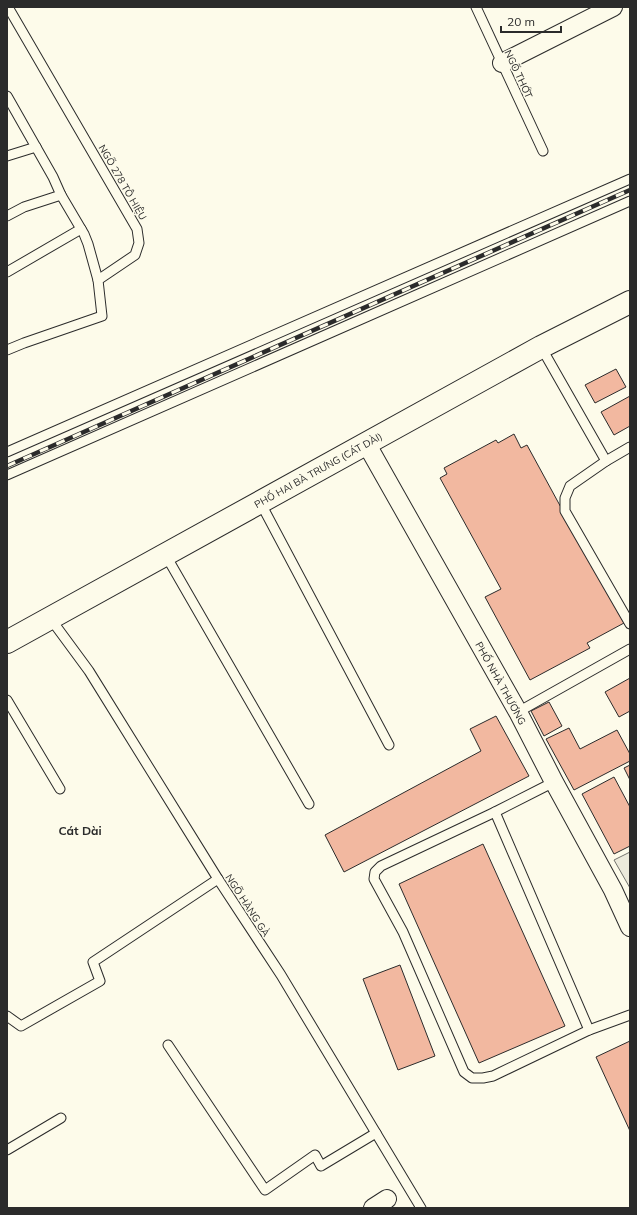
<svg xmlns="http://www.w3.org/2000/svg" width="637" height="1215" font-family="Mulish,sans-serif">
<style>
.parking{fill:#eceadb;stroke:#74746e}
.building{fill:#f2b8a0;stroke:#2b2b2b}
.lines{fill:none;stroke-linecap:round;stroke-linejoin:round}
.lane-casing{stroke:#2b2b2b;stroke-width:11}
.street-casing{stroke:#2b2b2b;stroke-width:20}
.secondary-casing{stroke:#2b2b2b;stroke-width:24}
.lane{stroke:#fdfbea;stroke-width:9}
.street{stroke:#fdfbea;stroke-width:18}
.secondary{stroke:#fdfbea;stroke-width:22}
.rail-casing{stroke:#2b2b2b;stroke-width:4.5}
.rail{stroke:#fdfbea;stroke-width:3;stroke-dasharray:9;stroke-linecap:butt}
.labels{text-anchor:middle;stroke-width:3;stroke-linejoin:round;paint-order:stroke}
.street-label{font-size:10px;fill:#2b2b2b;stroke:#fdfbea}
.quarter-label{font-size:12px;font-weight:bold;fill:#2b2b2b;stroke:#fdfbea}
</style>
<rect width="100%" height="100%" fill="#fdfbea"/>
<!-- parking -->
<path class="parking" d="M630,852V888L614,860Z"/>
<!-- building -->
<g class="building">
<path d="M616,369L626,387L595,403L585,385Z"/>
<path d="M630,396V426L614,435L601,412Z"/>
<path d="M514,434L521,448L527,445L624,623L587,643L590,648L530,680L485,597L501,589L440,478L447,474L444,468L496,440L498,443Z"/>
<path d="M630,678V711L619,717L605,692Z"/>
<path d="M549,702L562,726L544,736L531,711Z"/>
<path d="M496,716L529,776L344,872L325,835L481,751L470,729Z"/>
<path d="M569,728L580,749L617,730L630,754V761L574,790L546,739Z"/>
<path d="M630,765V780L624,768Z"/>
<path d="M614,777L630,807V846L614,854L582,794Z"/>
<path d="M483,844L565,1026L479,1063L399,884Z"/>
<path d="M400,965L435,1056L398,1070L363,979Z"/>
<path d="M630,1041V1131L596,1057Z"/>
</g>
<g class="lines">
<!-- lane casing -->
<g class="lane-casing">
<g id="lane">
<path d="M476,7L543,151"/>
<path d="M7,96L53,177L61,195L84,234L88,244L98,280"/>
<path d="M7,156L36,147"/>
<path d="M7,216L24,207L61,195"/>
<path d="M7,272L81,229"/>
<path d="M541,347L606,461"/>
<path d="M7,350L24,343L102,316L98,280L135,255L139,243L137,229L8,7"/>
<path d="M630,447L606,461L570,486L565,498V511L630,624"/>
<path d="M7,452L630,179"/>
<path d="M7,475L630,201"/>
<path d="M260,502L389,745"/>
<path d="M165,554L309,804"/>
<path d="M50,618L89,671L218,879L281,975L421,1208"/>
<path d="M7,700L60,789"/>
<path d="M518,712L630,649"/>
<path d="M554,782L495,812L381,866L375,872L374,879L403,932L464,1072L472,1078H483L493,1076L589,1030L630,1015"/>
<path d="M495,812L589,1030"/>
<path d="M7,1016L21,1026L100,981L93,962L218,879"/>
<path d="M168,1045L265,1190L315,1155L321,1166L376,1133"/>
<path d="M7,1150L61,1118"/>
</g>
</g>
<!-- street casing -->
<g class="street-casing">
<g id="street">
<path d="M502,63L613,7"/>
<path d="M366,443L518,712L554,782L613,890L630,927"/>
<path d="M373,1208L387,1199"/>
</g>
</g>
<!-- secondary casing -->
<g class="secondary-casing">
<path id="secondary" d="M7,642L541,347L630,302"/>
</g>
<!-- lane -->
<use href="#lane" class="lane"/>
<!-- street -->
<use href="#street" class="street"/>
<!-- secondary -->
<use href="#secondary" class="secondary"/>
<!-- rail casing -->
<g class="rail-casing">
<path id="rail" d="M7,466L630,190"/>
</g>
<!-- rail -->
<use href="#rail" class="rail"/>
</g>
<g class="labels">
<!-- street labels -->
<g class="street-label">
<text transform="translate(519 74) rotate(65)" y="4">NGÕ THỚT</text>
<text transform="translate(123 182) rotate(60)" y="4">NGÕ 278 TÔ HIỆU</text>
<text transform="translate(318 470) rotate(-29)" y="4">PHỐ HAI BÀ TRƯNG (CÁT DÀI)</text>
<text transform="translate(501 683) rotate(61)" y="4">PHỐ NHÀ THƯƠNG</text>
<text transform="translate(248 905) rotate(57)" y="4">NGÕ HÀNG GÀ</text>
</g>
<!-- quarter labels -->
<g class="quarter-label">
<text x="80" y="835">Cát Dài</text>
</g>
</g>
<!-- border -->
<rect width="637" height="1215" fill="none" stroke="#2b2b2b" stroke-width="16"/>
<!-- scale -->
<path d="M501 26v6h60v-6" fill="none" stroke="#2b2b2b" stroke-width="2"/>
<text x="507" y="26" font-size="12" fill="#2b2b2b" stroke="#fdfbea" stroke-width="3" paint-order="stroke">20 m</text>
</svg>
